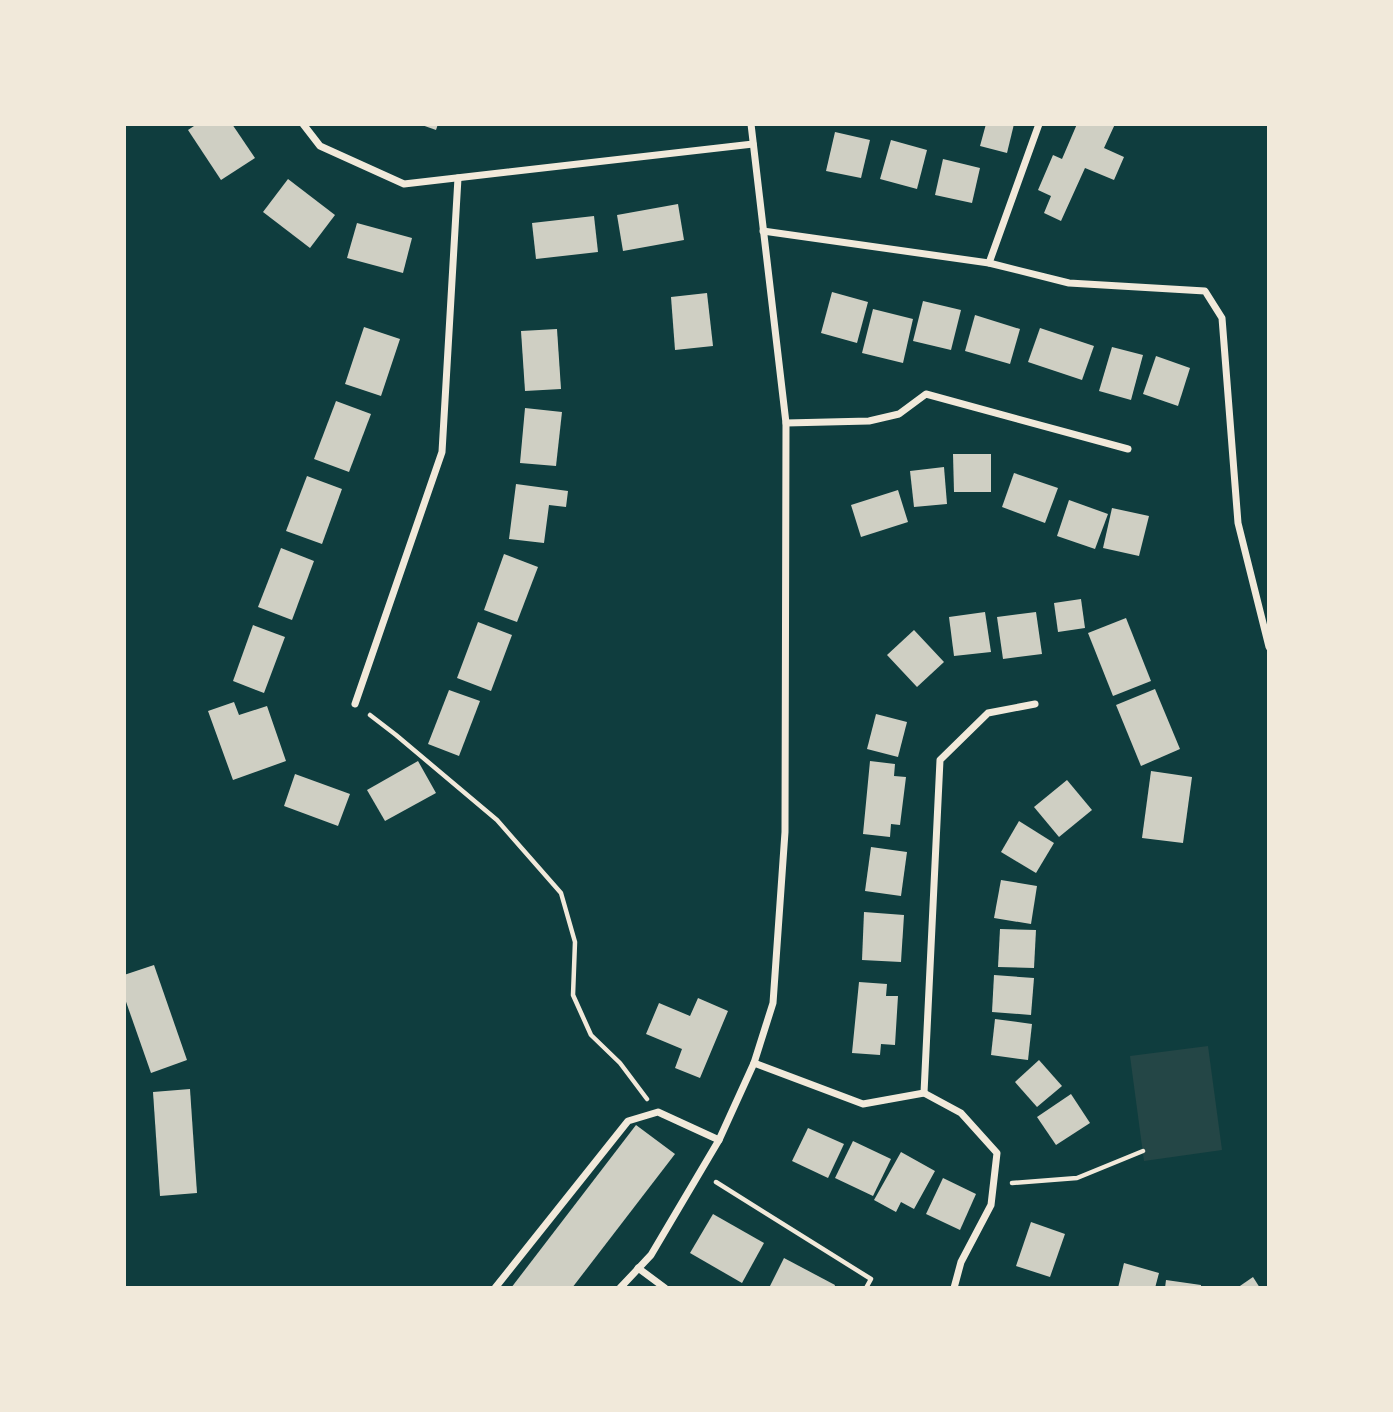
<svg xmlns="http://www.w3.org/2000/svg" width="1393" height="1412" font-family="'Work Sans',sans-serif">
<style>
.green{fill:#244646}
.building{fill:#cfcfc3}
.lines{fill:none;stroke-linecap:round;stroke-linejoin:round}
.path{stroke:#f1e9da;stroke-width:4.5}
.minor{stroke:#f1e9da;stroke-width:7}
</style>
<rect width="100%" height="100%" fill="#0f3d3e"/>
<!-- green -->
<path class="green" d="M1208,1046L1222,1150L1144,1161L1130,1056Z"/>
<!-- building -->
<g class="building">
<path d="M197,124H232L255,158L221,180L188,130Z"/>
<path d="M419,124H438L436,130Z"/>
<path d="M986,124H1014L1007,153L980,146Z"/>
<path d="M1077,124H1115L1104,148L1124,157L1114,180L1085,168L1061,221L1044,213L1051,196L1038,190L1053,155L1062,159Z"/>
<path d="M835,132L870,140L861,178L826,171Z"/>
<path d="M891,140L927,150L917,189L880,179Z"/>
<path d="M943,159L980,168L972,203L935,195Z"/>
<path d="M288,179L335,215L310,248L263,212Z"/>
<path d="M678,204L684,240L623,251L617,215Z"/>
<path d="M594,216L598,252L536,259L532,223Z"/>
<path d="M357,223L412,238L403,273L347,258Z"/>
<path d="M832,292L868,302L857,343L821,333Z"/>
<path d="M707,293L713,346L675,350L671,297Z"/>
<path d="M923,301L961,310L951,350L913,341Z"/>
<path d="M873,309L913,319L903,363L862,353Z"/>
<path d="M975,315L1020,329L1010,364L965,351Z"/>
<path d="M364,327L400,339L381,396L345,384Z"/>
<path d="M1040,328L1094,346L1082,380L1028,362Z"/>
<path d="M557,329L561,389L525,391L521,331Z"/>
<path d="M1112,347L1143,355L1131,400L1099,391Z"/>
<path d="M1156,356L1190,368L1178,406L1143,394Z"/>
<path d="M336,401L371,414L349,472L314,459Z"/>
<path d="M525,408L562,412L556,466L520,463Z"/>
<path d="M953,454H991V492H954Z"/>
<path d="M944,467L947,504L914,507L910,471Z"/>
<path d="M1014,473L1058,488L1045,523L1002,507Z"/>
<path d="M307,476L342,489L322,544L286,531Z"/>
<path d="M516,484L568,491L566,507L549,505L544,543L509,539Z"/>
<path d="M898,490L908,522L861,537L851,505Z"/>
<path d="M1069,500L1108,514L1095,549L1057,536Z"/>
<path d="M1112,508L1149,516L1139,556L1103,548Z"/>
<path d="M281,548L314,561L292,620L258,607Z"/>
<path d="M504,554L538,567L517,622L484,610Z"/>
<path d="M1081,599L1085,628L1058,632L1054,603Z"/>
<path d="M985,612L991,652L954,656L949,617Z"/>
<path d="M1036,612L1042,654L1003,659L997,617Z"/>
<path d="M1126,618L1151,681L1113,696L1088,633Z"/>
<path d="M478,622L512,635L491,691L457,678Z"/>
<path d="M253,625L285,637L264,693L233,681Z"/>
<path d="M914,630L944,662L917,687L887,655Z"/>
<path d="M1155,689L1180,749L1141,766L1116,705Z"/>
<path d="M449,690L480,701L459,756L428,744Z"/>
<path d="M234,702L239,715L267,706L286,761L233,780L208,711Z"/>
<path d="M876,714L907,722L898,757L867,749Z"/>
<path d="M418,761L436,793L385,821L367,790Z"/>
<path d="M870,761L895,764L894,776L906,777L900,825L891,824L890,837L863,834Z"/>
<path d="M1151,771L1192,777L1183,843L1142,838Z"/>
<path d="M295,774L350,794L338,826L284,806Z"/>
<path d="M1067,780L1092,810L1059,837L1034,807Z"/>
<path d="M1019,821L1054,843L1036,873L1001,852Z"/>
<path d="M871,847L907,852L901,896L865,891Z"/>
<path d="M1001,880L1037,886L1031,924L994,918Z"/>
<path d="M864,912L904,915L901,962L862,960Z"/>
<path d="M1000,929L1036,930L1034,968L998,967Z"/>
<path d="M154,965L187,1060L151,1073L124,996V975Z"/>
<path d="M994,975L1034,978L1031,1015L992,1012Z"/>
<path d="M859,982L887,984L886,996H898L895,1045L881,1044L880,1055L852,1053Z"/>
<path d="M698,998L728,1011L700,1078L675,1068L682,1049L646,1034L659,1003L690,1016Z"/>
<path d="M995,1019L1032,1024L1028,1060L991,1055Z"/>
<path d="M1039,1060L1062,1086L1037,1107L1015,1082Z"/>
<path d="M190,1089L197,1193L160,1196L153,1092Z"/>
<path d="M1071,1094L1090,1123L1056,1145L1037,1117Z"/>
<path d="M636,1125L675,1154L572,1288H511Z"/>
<path d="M808,1128L844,1144L828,1178L792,1161Z"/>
<path d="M853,1141L891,1159L873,1196L835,1178Z"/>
<path d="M901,1152L935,1171L914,1209L901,1202L896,1212L874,1200Z"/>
<path d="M943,1178L976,1194L960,1230L926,1214Z"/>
<path d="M713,1214L764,1243L742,1283L690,1253Z"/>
<path d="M1031,1222L1065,1234L1050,1277L1016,1266Z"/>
<path d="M784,1258L835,1285L834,1288H769Z"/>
<path d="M1124,1263L1159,1273L1155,1288H1118Z"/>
<path d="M1253,1277L1260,1288H1237Z"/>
<path d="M1166,1280L1201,1285V1288H1165Z"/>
</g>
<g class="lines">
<!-- path -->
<g class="path">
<path d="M370,715L396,735L497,820L561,893L575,942L573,995L591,1035L620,1063L647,1099"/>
<path d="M716,1182L871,1279L866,1288"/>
<path d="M1012,1183L1077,1178L1143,1151"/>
</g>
<!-- minor -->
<g class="minor">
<path d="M303,124L320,146L404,184L753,144"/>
<path d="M763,231L989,263L1069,283L1205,291L1222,318L1238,523L1269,647"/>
<path d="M989,263L1039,124"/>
<path d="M786,423L869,421L899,414L926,394L1128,449"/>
<path d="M355,704L442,452L458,178"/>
<path d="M754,1063L863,1104L924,1093L961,1113L997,1153L991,1205L961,1262L954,1288"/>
<path d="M924,1093L940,760L988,713L1035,704"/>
<path d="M638,1268L665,1288"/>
<path d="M495,1288L628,1121L658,1112L719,1140"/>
<path d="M620,1288L651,1255L719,1140L754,1063L773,1003L785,832L786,423L751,124"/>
</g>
</g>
<!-- border -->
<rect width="1393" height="1412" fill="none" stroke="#f1e9da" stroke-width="252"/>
</svg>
